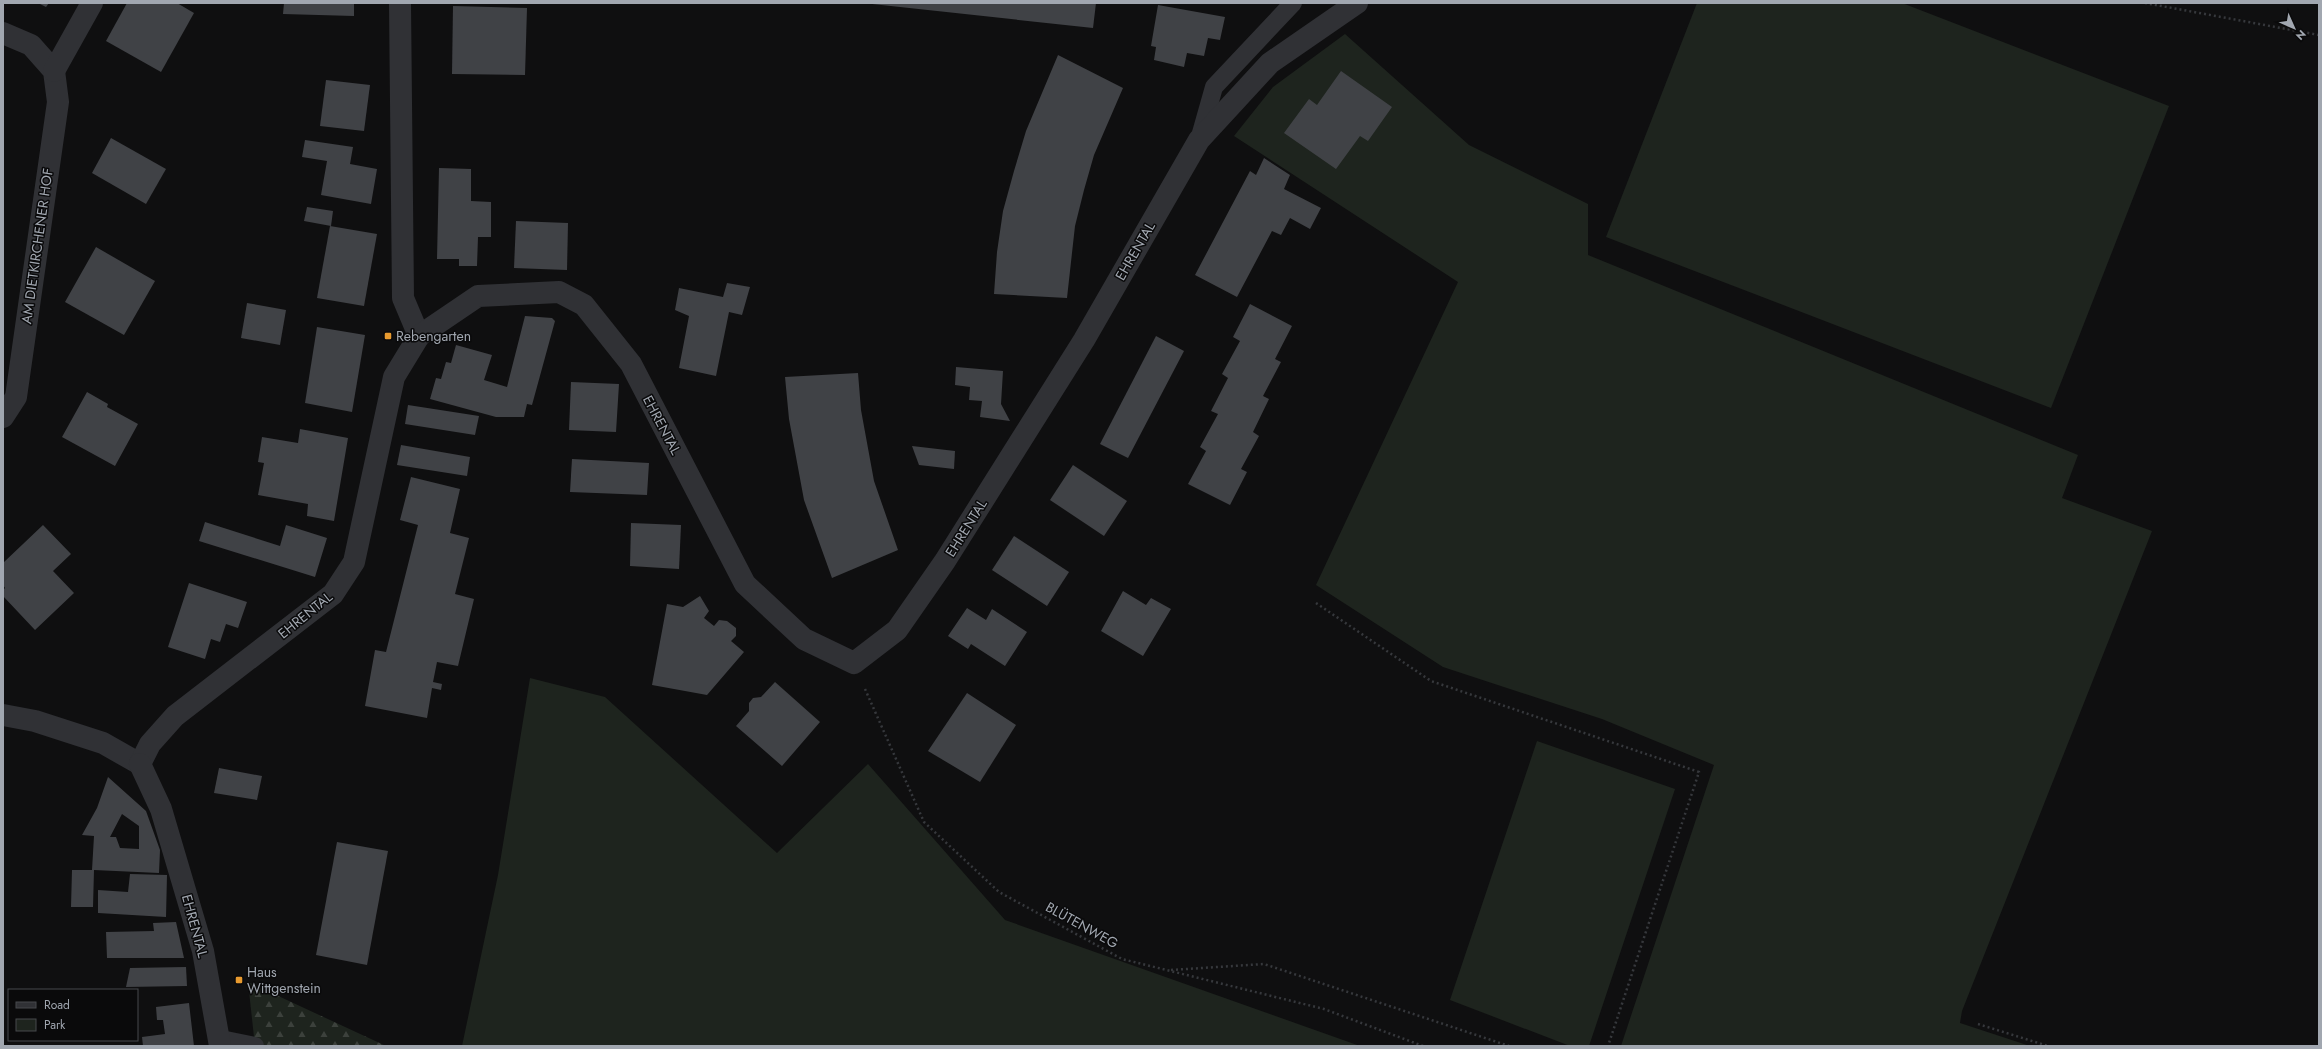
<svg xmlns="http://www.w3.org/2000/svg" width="2322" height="1049" font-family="Jost,sans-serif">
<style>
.green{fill:#1e241e}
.forest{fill:url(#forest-firs)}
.building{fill:#404246;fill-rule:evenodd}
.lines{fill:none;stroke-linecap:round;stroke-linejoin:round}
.path{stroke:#36383c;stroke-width:2.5;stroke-dasharray:2 3;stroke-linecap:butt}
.lane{stroke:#303135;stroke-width:18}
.street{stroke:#303135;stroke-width:22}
.poi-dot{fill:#e89a2f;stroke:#0a0a0b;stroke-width:1.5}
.labels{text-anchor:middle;stroke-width:3;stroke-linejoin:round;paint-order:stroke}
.street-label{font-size:14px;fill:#a1a7b0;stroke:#0a0a0b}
.poi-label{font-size:14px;fill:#a1a7b0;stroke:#0a0a0b;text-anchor:start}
</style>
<defs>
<pattern id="forest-firs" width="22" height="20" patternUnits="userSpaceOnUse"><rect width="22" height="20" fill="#1e241e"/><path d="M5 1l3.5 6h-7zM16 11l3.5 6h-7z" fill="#3c413c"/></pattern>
</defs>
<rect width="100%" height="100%" fill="#0f0f10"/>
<!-- green -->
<g class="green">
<path d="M1697,3H1902L2169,106L2051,408L1606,237Z"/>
<path d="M1345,34L1469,145L1588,204V255L2078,455L2062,498L2152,531L1962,1011L1960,1023L2030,1046H1621L1714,765L1602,719L1443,667L1316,585L1458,282L1234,136L1273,87Z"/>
<path d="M530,678L605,697L777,853L868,764L1005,920L1360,1046H462L498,875Z"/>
<path d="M1537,741L1675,789L1589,1046H1570L1450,1000Z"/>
</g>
<!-- forest -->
<path class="forest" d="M248,982L386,1046H255Z"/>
<!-- building -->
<g class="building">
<path d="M38,3H49L46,7Z"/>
<path d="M127,3H177L194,13L161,72L106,41Z"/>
<path d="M284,3H354V16L283,14Z"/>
<path d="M863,3H1096L1093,28Z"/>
<path d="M1158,5L1225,17L1220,40L1208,38L1204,56L1187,53L1184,67L1154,60L1156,47L1151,46Z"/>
<path d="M453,6L527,8L525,75L452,74Z"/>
<path d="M1058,55L1123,88L1094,155L1084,190L1075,226L1067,298L994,294L997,252L1003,211L1014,171L1026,131Z"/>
<path d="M1341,71L1392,107L1368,141L1360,136L1336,169L1284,133L1309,99L1317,105Z"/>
<path d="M326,80L370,85L364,131L320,126Z"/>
<path d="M111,138L166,169L146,204L92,173Z"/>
<path d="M305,140L353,147L350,164L377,169L371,204L321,195L327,161L302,157Z"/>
<path d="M1264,158L1290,175L1284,189L1321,208L1310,229L1290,218L1281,235L1272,231L1237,297L1195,275L1250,171L1256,175Z"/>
<path d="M439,168L471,169V201L491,202V237H478L477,266H459V259H437Z"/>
<path d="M307,207L333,211L331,226L304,221Z"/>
<path d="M516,221L568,223L567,270L514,268Z"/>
<path d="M330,226L377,234L364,306L317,298Z"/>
<path d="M96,247L155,281L124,335L65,302Z"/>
<path d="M727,283L750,287L742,315L729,312L716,376L679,368L689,316L675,310L679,288L723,297Z"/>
<path d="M247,303L286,310L280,345L241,338Z"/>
<path d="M1250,304L1292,326L1275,359L1281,362L1263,396L1269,399L1253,432L1259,436L1241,469L1247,472L1230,505L1188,484L1206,451L1200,447L1218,414L1211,411L1228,378L1222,374L1240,341L1233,337Z"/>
<path d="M525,316L552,318L555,321L532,405L527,404L524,417H496L430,399L436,378L441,379L446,362L451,363L456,345L492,355L484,380L507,387Z"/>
<path d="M317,327L365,335L352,412L305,403Z"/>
<path d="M1156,336L1184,351L1128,458L1100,444Z"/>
<path d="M956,367L1003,371L1001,404L1010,421L980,417L982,401L969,400L970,387L955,385Z"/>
<path d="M858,373L861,410L874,481L898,550L832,578L804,500L789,419L785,377Z"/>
<path d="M571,382L619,384L616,432L569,430Z"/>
<path d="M87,392L108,404L107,407L138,424L115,466L62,437Z"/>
<path d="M408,405L479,416L475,435L405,424Z"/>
<path d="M300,429L348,438L334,521L307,516L308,504L258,495L264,463L258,462L262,437L298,443Z"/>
<path d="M401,445L470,457L467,476L397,465Z"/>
<path d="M912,446L955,451L954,469L919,465Z"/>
<path d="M572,459L649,463L647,495L570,492Z"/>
<path d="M1073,465L1127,501L1104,536L1050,500Z"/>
<path d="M411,477L460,489L450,533L469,538L455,594L474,599L458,666L437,662L433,682L442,684L441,690L432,688L427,718L365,706L375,650L386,652L418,525L400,520Z"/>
<path d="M205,522L280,546L286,525L327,538L315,577L199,541Z"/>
<path d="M631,523L681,525L679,569L630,566Z"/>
<path d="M43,525L71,554L53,571L74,593L35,630L3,596V590L5,588L3,585V563Z"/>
<path d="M1014,536L1069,572L1047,606L992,570Z"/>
<path d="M189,583L247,602L238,628L226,624L220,642L211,639L205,659L168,647Z"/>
<path d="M1123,591L1146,605L1151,598L1171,609L1143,656L1101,631Z"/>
<path d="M700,596L709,611L704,618L714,626L719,620L727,621L736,628V636L731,641L744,652L707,695L652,685L667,604L683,607Z"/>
<path d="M967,608L986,620L992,609L1027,632L1005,666L971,644L968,649L948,636Z"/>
<path d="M775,682L820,722L782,766L736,726L749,711V703L753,698L761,697Z"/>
<path d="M967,693L1016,725L980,782L928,751Z"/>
<path d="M219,768L262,776L257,800L214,793Z"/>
<path d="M108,777L146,811L160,850L159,873L94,870L93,907H71L72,870H92L94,836L82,835L97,808ZM122,814L139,826V849L120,848L116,837H110Z"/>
<path d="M337,842L388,851L367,965L316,955Z"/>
<path d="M130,874L167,875L166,917L98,913V890L128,892Z"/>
<path d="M176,922L184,958H107L106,932L154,931L153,923Z"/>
<path d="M186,967L187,986L126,987L130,968Z"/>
<path d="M189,1003L194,1046H143L142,1037L165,1034L163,1020H157L156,1007Z"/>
</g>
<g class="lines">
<!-- path -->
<g class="path">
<path d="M2145,3L2319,35"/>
<path d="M1316,603L1431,681L1699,772L1608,1046"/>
<path d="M865,689L924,822L999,892L1122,959L1324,1009L1423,1046"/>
<path d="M1171,970L1264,964L1509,1046"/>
<path d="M1978,1024L2048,1046"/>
</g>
<!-- lane -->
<g class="lane">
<path d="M1199,140L1214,87L1293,3"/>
<path d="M221,1039L255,1046"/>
</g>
<!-- street -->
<g class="street">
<path d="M400,3L403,298L419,336"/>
<path d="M3,33L31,45L54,71L58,102L16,397L3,417"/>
<path d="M54,71L92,3"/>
<path d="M3,715L35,721L103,743L140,764"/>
<path d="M140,764L150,744L175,716L333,594L354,562L394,377L419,336L478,296L559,292L584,305L631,364L745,584L804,639L854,663L897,630L945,561L1084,340L1199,140L1270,63L1357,3"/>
<path d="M140,764L161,809L203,951L220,1046"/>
</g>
</g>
<!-- markers -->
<g class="poi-dot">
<rect x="384" y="332" width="8" height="8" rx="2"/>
<rect x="235" y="976" width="8" height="8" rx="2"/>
</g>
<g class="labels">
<!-- street labels -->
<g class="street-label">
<text transform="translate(37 246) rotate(-82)" y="5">AM DIETKIRCHENER HOF</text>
<text transform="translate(1135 251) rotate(-60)" y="5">EHRENTAL</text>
<text transform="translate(662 425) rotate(62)" y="5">EHRENTAL</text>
<text transform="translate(966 528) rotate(-58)" y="5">EHRENTAL</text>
<text transform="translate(305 615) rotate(-39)" y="5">EHRENTAL</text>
<text transform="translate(1082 925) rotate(29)" y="5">BLÜTENWEG</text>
<text transform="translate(195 926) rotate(75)" y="5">EHRENTAL</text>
</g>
<!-- poi labels -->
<g class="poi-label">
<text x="396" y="341">Rebengarten</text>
<text x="247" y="977">Haus<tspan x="247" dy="16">Wittgenstein</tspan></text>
</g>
</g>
<!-- border -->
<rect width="2322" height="1049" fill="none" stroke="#a1a7b0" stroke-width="8"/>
<!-- legend -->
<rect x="8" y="989" width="130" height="52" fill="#0a0a0b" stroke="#46494d"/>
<rect x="16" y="1002" width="20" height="6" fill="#303135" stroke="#46494d"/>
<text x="44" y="1009" font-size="12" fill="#a1a7b0">Road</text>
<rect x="16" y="1019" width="20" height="12" fill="#1e241e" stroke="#46494d"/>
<text x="44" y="1029" font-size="12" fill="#a1a7b0">Park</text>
<!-- north arrow -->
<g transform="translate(2294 28) rotate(135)" stroke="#0a0a0b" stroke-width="3" paint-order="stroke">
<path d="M0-3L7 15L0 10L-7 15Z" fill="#a1a7b0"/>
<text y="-6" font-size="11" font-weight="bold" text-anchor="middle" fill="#a1a7b0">N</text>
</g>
</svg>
